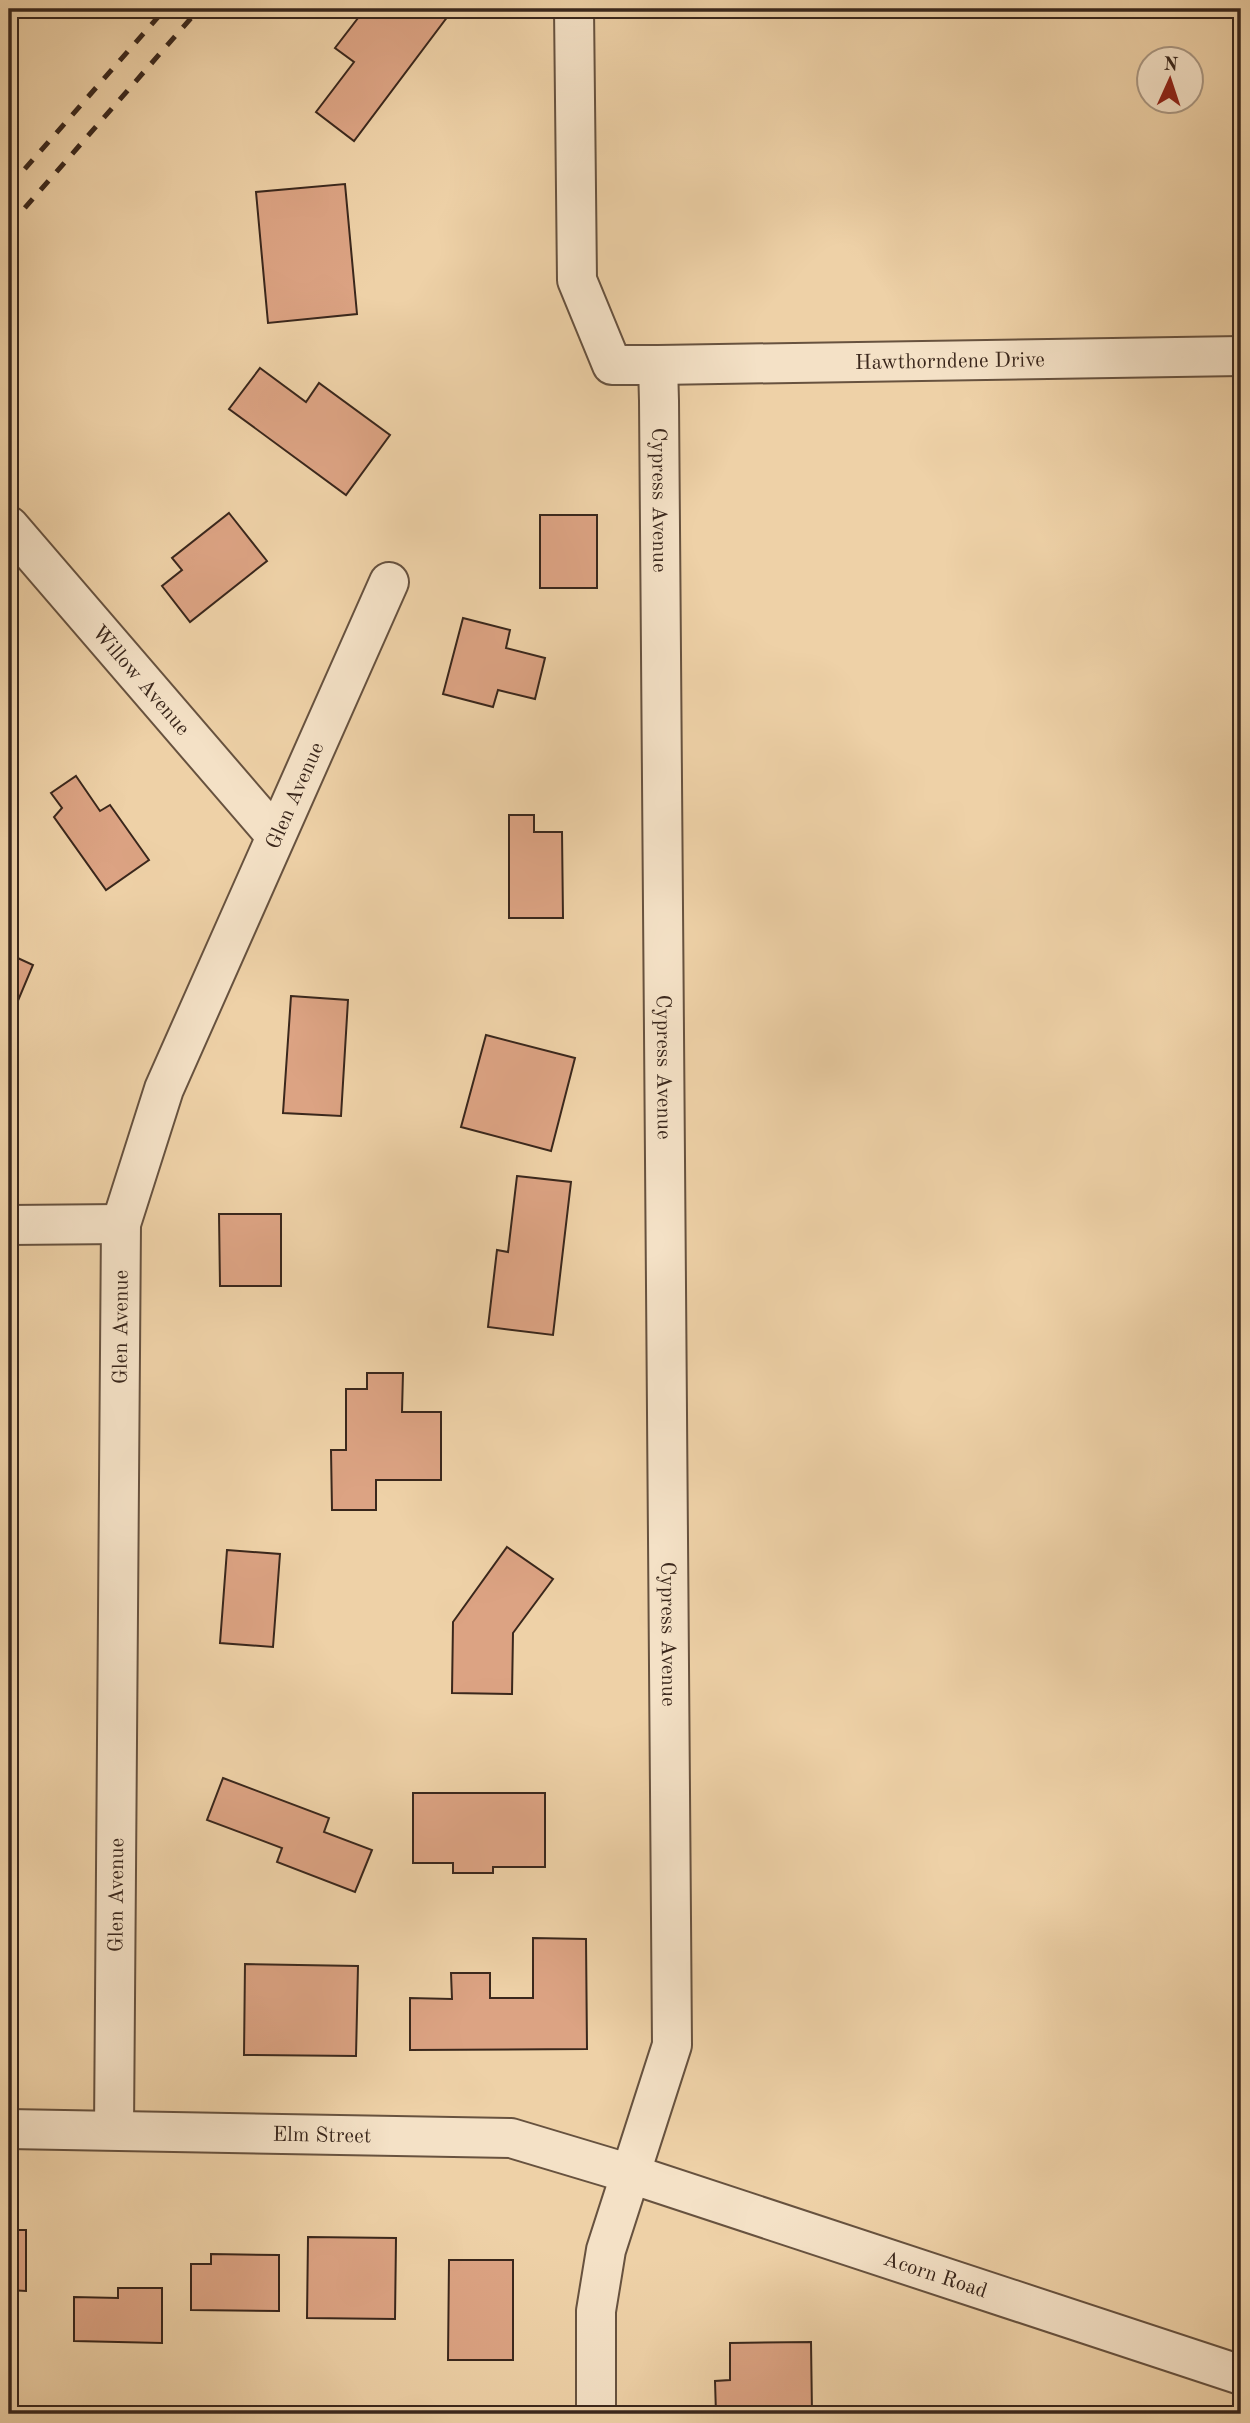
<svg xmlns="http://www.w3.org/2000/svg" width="1250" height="2423" font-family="'Old Standard TT',serif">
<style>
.building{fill:#dca383;stroke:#3a271c;stroke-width:2}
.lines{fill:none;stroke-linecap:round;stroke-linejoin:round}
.minor-casing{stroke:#67523f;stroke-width:42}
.minor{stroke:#f4e1c6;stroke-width:38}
.rail{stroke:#3a271c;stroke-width:5;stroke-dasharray:12 12;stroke-linecap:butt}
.labels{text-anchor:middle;stroke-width:5;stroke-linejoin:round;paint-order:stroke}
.street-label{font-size:21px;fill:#3a271c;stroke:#f4e1c6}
</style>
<rect width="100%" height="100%" fill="#eed1a7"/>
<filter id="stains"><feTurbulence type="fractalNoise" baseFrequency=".00286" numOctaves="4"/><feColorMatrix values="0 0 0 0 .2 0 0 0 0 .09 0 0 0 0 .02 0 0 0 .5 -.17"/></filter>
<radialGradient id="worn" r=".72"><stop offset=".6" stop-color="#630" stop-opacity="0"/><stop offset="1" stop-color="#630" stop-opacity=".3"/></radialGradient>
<!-- building -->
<g class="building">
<path d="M365,9H437L448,16L354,141L316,112L354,62L335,48Z"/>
<path d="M345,184L357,314L268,323L256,192Z"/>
<path d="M260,368L306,402L319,383L390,435L346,495L229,409Z"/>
<path d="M229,513L267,561L190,622L162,586L182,570L172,558Z"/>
<rect x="540" y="515" width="57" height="73"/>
<path d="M463,618L510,630L506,648L545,658L535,699L498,690L493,707L443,694Z"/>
<path d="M76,776L100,811L110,805L149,860L106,890L54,817L62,808L51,793Z"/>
<path d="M509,815H534V832H562L563,918H509Z"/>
<path d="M9,954L33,965L9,1022Z"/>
<path d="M291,996L348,1000L341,1116L283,1113Z"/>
<path d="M486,1035L575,1058L551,1151L461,1127Z"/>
<path d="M517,1176L571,1182L553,1335L488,1327L497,1250L508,1252Z"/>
<path d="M219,1214H281V1286H220Z"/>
<path d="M367,1373H403L402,1412H441V1480H376V1510H332L331,1450H346V1389H367Z"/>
<path d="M507,1547L553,1579L513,1633L512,1694L452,1693L453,1622Z"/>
<path d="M227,1550L280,1554L273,1647L220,1643Z"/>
<path d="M223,1778L329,1818L324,1832L372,1850L355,1892L277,1862L282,1848L207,1820Z"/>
<path d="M413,1793H545V1867H493V1873H453V1863H413Z"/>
<path d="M533,1938L586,1939L587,2049L410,2050V1998L452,1999L451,1973H490V1998H533Z"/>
<path d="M245,1964L358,1966L356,2056L244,2055Z"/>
<path d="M9,2230H26V2291L9,2290Z"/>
<path d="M308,2237L396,2238L395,2319L307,2318Z"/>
<path d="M211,2254L279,2255V2311L191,2310V2264H211Z"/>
<path d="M449,2260H513V2360H448Z"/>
<path d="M118,2288H162V2343L74,2341V2297L118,2298Z"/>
<path d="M811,2342L812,2413L716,2414L715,2381L730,2380V2343Z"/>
</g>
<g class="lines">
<!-- minor casing -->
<g class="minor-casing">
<g id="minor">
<path id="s1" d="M574,9L577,280L612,365H658L659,401L672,2045L606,2250L596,2311V2414"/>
<path id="s2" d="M658,365L1241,356"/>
<path id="s3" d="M9,526L275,835"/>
<path d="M9,1225L121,1224"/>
<path id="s4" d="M9,2129L511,2138L631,2174L1241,2375"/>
<path id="s5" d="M114,2129L121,1224L164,1089L389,582"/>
</g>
</g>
<!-- minor -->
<use href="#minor" class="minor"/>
<!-- rail -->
<g class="rail">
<path d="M9,187L165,9"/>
<path d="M9,226L199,9"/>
</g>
</g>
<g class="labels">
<!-- street labels -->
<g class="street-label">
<text dy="7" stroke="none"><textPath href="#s2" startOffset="292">Hawthorndene Drive</textPath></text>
<text dy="7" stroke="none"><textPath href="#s1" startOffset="544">Cypress Avenue</textPath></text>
<text dy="7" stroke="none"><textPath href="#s3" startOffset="203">Willow Avenue</textPath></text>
<text dy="7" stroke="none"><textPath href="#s5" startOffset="1368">Glen Avenue</textPath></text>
<text dy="7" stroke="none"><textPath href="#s1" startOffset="1111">Cypress Avenue</textPath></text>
<text dy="7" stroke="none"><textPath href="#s5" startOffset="802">Glen Avenue</textPath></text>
<text dy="7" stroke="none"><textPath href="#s1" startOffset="1678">Cypress Avenue</textPath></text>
<text dy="7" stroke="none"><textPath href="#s5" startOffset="234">Glen Avenue</textPath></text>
<text dy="7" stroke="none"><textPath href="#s4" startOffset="313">Elm Street</textPath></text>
<text dy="7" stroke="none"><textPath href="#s4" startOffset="948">Acorn Road</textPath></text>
</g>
</g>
<!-- margin -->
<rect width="1250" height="2423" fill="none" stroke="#eed1a7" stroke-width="35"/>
<rect x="10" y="10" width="1229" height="2402" fill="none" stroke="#3a271c" stroke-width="3.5"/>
<rect x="18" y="18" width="1215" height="2388" fill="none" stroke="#3a271c" stroke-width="2"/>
<!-- north arrow -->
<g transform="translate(1170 80) rotate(3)"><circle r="33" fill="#f4e1c6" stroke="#aa9782" stroke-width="2"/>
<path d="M0-5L12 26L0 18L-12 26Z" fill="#8f2418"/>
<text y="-10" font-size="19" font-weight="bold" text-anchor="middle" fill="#3a271c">N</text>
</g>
<rect width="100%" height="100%" filter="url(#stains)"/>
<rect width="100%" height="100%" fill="url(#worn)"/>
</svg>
